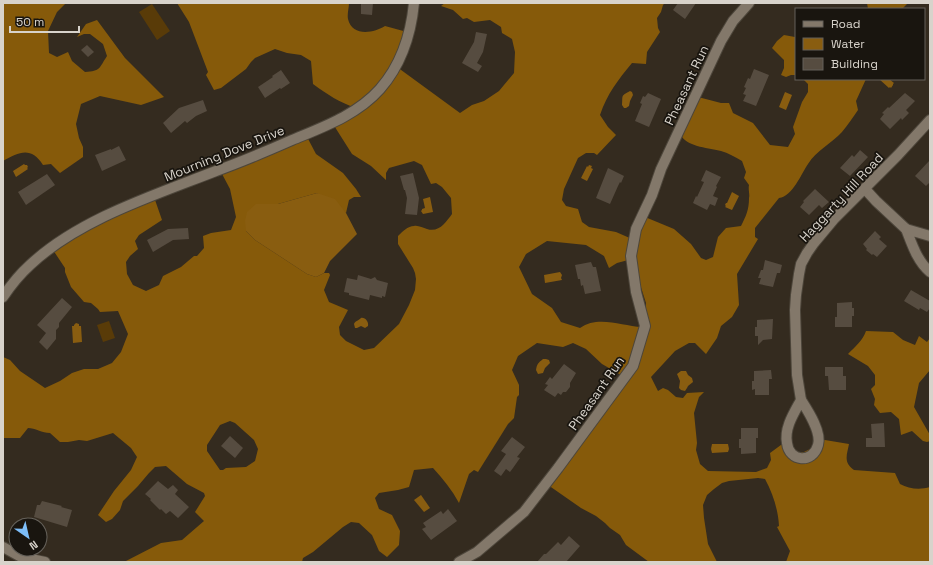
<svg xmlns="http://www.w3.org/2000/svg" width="933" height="565" font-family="'Space Grotesk',sans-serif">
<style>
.green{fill:#593b08}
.forest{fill:#865a0a;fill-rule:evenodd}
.water{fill:#895d10}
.building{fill:#564c40}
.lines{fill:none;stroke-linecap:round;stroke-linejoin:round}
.street-casing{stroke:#4d463b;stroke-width:12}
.street{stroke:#83786a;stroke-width:10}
.labels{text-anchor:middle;stroke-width:3.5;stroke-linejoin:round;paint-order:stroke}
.street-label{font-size:13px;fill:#d8d3cb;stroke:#19150f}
</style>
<rect width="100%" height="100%" fill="#342b1f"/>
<!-- green -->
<g class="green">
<path d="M152,4L170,31L157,40L139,12Z"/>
<path d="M109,321L115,338L103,342L97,325Z"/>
</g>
<!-- forest -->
<g class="forest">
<path d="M3,3H66L57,12L48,31L49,53L57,57L68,52L72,61L85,72C101,71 99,68 107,56L103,44L90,34H84L77,37L86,24L97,20L125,58L164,97L141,105L100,96L81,104L76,124L79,138L83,147V157L60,173L51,164L43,165C31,146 19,152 3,161Z"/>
<path d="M177,3H349C349,8 347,14 348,19C352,37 374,33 385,26L407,32L397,67L460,113L472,105L484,101L499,91L514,73L515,52L512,39L502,33L501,27L490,20L474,22L467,18L463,19L453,10L441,6L445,3H665L663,5L661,12L657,18L658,28L660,32L647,52L646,64L632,63C618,80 607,94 600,115L608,127L616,135L597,155L594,153H586L578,158L564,189L562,200L566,206L578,209L582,222L589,227L616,232L632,239L645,217L674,229L691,244L701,258L706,260L713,257L718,237L726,228L741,226C746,216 749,210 749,198C750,194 748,190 749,185L744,178L746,172L742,161C735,157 728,153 721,151C710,148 689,147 682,137L695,100L698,97L721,103H729L733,113L753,123L770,145L788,147L795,134L793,127L802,102L808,92V84L803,79H866L856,101L858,110C853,117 848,125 842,132C832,143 816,151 808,164C801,174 793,196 779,198L755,228V237L758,239L737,274L739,305L732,317L721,326L717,338L706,354L695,343H689L675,351L651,377L658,391L663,388L668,390L676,397L683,398L687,393L704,392L699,397L694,413L697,443L696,450L700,464L708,471L756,472L767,468L771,460L770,453L785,442L797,452H804L812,448L818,440H825L849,444C847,455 843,462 854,470L895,473L900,484C909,489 920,490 930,487V562H786L790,551L777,527L779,526C778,509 773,494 765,479L758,478L729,481L722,483L714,489L707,495L703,505L704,518L708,544L717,562H649L626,545L620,535L610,528L605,523L596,516L581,508L548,485L621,375L602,364L586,349L573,343L563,347L537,343L518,356L512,370L519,385V395L517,397L514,418L508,424L478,472L474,470L469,474L459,503C452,490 443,479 433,468L414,470L409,487L398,490L379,493L375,498L379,509L392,515L400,531L399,545L387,557L379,551L372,535L359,523L351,522L343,527L313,552L303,558L302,562H124L161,543L182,540L204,521L195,512L205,496L204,493L187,484L166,466L155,467L149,473L138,486L123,501L120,510L112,519L106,522L98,515L114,491L131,470L137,457L131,448L113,433L87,441L79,440L68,442H60L50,433C42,433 35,428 28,428L20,438H3V357L10,360L20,371L45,388L60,381L72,373L84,369H98L112,363L121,352L128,334L118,311L100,312L98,309L91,303L84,302L71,287L65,272V268L53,250L55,246L154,197L162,220L139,235L135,241L138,249L130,256L126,262L127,274L133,285L146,291L159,285L163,276L181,267L194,256H197L204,248L203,236L211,233L231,230L236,217L230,189L221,172L306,135L316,154L343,173L356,189L361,197H354L349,200L346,213L317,193L278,204L256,205L246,231L255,240L307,274L316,277L324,273H329L330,275L324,290L329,302L348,310L339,327L340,335L346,341L364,350L374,348L399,324L409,305L415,290L416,279L415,273L413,268L398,244V236C402,232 408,226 414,226C418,225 423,228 427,229C439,233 446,222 452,214L451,198L442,187L436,183L431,184L422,165L414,161L389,168L386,173V180L371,166L352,154L333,124L356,108C339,102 328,95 313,84L311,61L301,55L287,53L275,49L255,58L251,62L246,69L221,88L214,90L206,75L208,72L189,22ZM547,241L586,245L604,256L609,268L617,263L632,259L646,303V308L642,327C622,326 598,315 580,328L561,322L552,308L532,294L519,267L526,254ZM230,421L235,423L254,440L258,449L255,461L246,467L226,468L223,470H220L207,451V445L220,425Z"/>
<path d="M867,3H908L902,9H868Z"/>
<path d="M784,35L795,37L796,39V75H791L786,77L781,75L784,68V60L772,48L777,41Z"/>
<path d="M866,331L893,332L903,340L915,345L919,336L927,342L930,338V370L919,383L914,407L930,435V441L927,442L923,441L912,431L901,435L899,419L891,412L880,413L874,405L875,399L871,389L875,385V375L868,366L848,354C855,347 863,340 866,331Z"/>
</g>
<!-- water -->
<g class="water">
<path d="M879,79H889L894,83L893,84V85L891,88L890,87L889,88Z"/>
<path d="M630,91L632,92L633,95L630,101L629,106L626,108H624L622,105C623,96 620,96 630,91Z"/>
<path d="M785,92L792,95L786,110L779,107Z"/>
<path d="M24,164L25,165H27L28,167L27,168L28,169L16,177L13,171Z"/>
<path d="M589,165L592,166L591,168L593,169L587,181L581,178L587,166L588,167Z"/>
<path d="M732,192L739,196L732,210L725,207L726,206L725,205L726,203H727Z"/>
<path d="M317,193L335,199L346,213L357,234L330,261L324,273L316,277L307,274L255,240L246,231L245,221L247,212L256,204H278Z"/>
<path d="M430,197L433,212L423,214L421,211L422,210V209L425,208L423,199Z"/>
<path d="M560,272L562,275L561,278L562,280L545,283L544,275Z"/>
<path d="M361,318C365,317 369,322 368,326L365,328L361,326L357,328H355L354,324C355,321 358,321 361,318Z"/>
<path d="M76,323L79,324V326H81L82,342L73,343L72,326H74V325Z"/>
<path d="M543,359H546L549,360L550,363L545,368L543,373L538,374L536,370C537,364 538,363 543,359Z"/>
<path d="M681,371H686L688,375L692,378L693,382L688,386L687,388L685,391L681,390L679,388L680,381L677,374Z"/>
<path d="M712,444H728L729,449L728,452L712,453L711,449Z"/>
<path d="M421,495L430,508L424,512L414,500Z"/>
</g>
<!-- building -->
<g class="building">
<path d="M361,3H373L372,15L361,14Z"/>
<path d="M678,3H696L685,19L673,10Z"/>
<path d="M476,32L487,34L483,52L477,63L482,66L478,72L462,63L474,42Z"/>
<path d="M87,45L94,52L88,57L81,50Z"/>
<path d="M754,69L769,75L756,106L743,101L746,95L743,94L746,88L744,87L748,78L750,79Z"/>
<path d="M281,70L290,83L281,89L280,88L265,98L258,87L273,77L272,76Z"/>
<path d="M648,93L661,99L649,127L635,121L642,104L640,103L643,96L645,97Z"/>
<path d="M905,93L915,101L906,110L909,113L902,120L901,118L890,129L880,119L884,114L882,113L888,107L889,108Z"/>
<path d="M203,100L207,111L196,116L187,123L185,121L171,133L163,123L179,108Z"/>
<path d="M119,146L126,160L102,171L95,155L111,149V150Z"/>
<path d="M860,150L868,157L850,176L840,168L852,155L854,157Z"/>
<path d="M930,160V182L926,186L915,176Z"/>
<path d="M608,168L624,176L621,183L620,182L618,186L610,204L596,198Z"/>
<path d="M706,170L721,177L716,186L717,187L713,196L718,198L715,206L710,204L707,210L693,203L696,196L697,197L704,182L701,181Z"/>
<path d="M413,173L419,198L417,215L405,214L407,198L405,190H404L400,176Z"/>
<path d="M47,174L55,185L26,205L18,192Z"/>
<path d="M815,189L829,202L822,208L819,205L809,215L800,207L804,202L803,201Z"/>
<path d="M188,228L189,239L173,240L153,252L147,240L168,229Z"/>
<path d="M875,231L881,237L879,239L887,246L877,257L873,254L872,255L866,250L867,249L863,244Z"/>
<path d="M765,260L782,265L780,273H777L773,287L759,284L761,278H758L761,270H763Z"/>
<path d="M591,262L593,267H596L601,291L585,294L583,285L581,286L580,279H578L575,265Z"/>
<path d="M358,275L371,279L375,277L377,280L388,283L385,297L382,296V298L370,295L369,300L349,295V293L344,292L347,278L357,280Z"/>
<path d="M911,290L930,301V308L927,312L920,308L919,310L904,301Z"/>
<path d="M62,298L72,307L59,323V327L56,330V339L47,350L39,342L46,333L37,325Z"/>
<path d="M852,302V308H854V316H852V327H835V317H837V303Z"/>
<path d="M773,319L772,339L763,340L758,345V336H755V327H757V320Z"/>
<path d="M564,364L576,373L570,383V387L566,392H563L561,395L558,393L555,397L544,390L548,385L545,384L550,377L552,379Z"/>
<path d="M825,367H843V376H846V390H829L828,376H825Z"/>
<path d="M771,370L772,379H769V395H755V389L752,390V381H754V371Z"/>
<path d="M884,423L885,447H866V438H872L871,424Z"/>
<path d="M741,428H758V438H756V453L741,454V448H739V439H741Z"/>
<path d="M230,436L243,448L235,458L221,446Z"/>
<path d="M512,437L525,447L517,457L520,458L513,468L510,472L506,469L501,476L494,471L506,454L501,451Z"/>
<path d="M158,481L168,489L173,485L178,490L175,494L189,507L178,518L170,511L166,514L161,509L160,510L150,500L151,499L145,494Z"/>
<path d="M42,501L62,506L61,507L72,510L67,527L34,517L37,505H40Z"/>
<path d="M448,509L457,521L431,540L422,529L426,527L423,523L441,511L443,514Z"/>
<path d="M569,536L580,546L566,562H537L544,554H546L558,542L561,545Z"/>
</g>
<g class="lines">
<!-- street casing -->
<g class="street-casing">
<g id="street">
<path d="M865,189L876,201L906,229"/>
<path d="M930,236L906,229C912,244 917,261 930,272"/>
<path d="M3,297C11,285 20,274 30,265C79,219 155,195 216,171C241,162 267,151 292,140C323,127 357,115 380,89C401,65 411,34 414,3"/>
<path d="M801,400L797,375L795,310L796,295L799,274L801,264L807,253L814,243L834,219L898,155L930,120"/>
<path d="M801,400C808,411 822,432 818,445C813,464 789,462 787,443C784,428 794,413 801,400Z"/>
<path d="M3,547L21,557L45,562"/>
<path d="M459,562L477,552L524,512L558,468L633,366L645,326L636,292L631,256L636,229L652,195L661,169L721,41L733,21L749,3"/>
</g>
</g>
<!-- street -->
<use href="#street" class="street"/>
</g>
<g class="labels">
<!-- street labels -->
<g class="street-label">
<text transform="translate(686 85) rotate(-65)" y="5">Pheasant Run</text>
<text transform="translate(224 153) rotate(-22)" y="5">Mourning Dove Drive</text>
<text transform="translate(841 197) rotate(-47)" y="5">Haggarty Hill Road</text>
<text transform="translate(596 393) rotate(-55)" y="5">Pheasant Run</text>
</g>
</g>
<!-- border -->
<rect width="933" height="565" fill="none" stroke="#d8d3cb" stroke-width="8"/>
<!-- legend -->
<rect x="795" y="8" width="130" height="72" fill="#19150f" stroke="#65615a"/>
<rect x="803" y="21" width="20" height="6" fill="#83786a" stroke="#65615a"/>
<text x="831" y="28" font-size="12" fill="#d8d3cb">Road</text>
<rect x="803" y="38" width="20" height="12" fill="#895d10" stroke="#65615a"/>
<text x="831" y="48" font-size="12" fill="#d8d3cb">Water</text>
<rect x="803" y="58" width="20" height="12" fill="#564c40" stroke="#65615a"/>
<text x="831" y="68" font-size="12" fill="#d8d3cb">Building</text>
<!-- north arrow -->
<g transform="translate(28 537) rotate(146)"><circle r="19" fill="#19150f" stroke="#65615a"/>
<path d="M0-3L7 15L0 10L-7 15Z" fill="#7dbef9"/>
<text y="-6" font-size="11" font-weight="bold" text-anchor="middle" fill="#d8d3cb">N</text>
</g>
<!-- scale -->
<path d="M10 26v6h69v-6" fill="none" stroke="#d8d3cb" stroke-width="2"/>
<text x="16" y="26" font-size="12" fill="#d8d3cb" stroke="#19150f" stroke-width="3" paint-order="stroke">50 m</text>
</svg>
